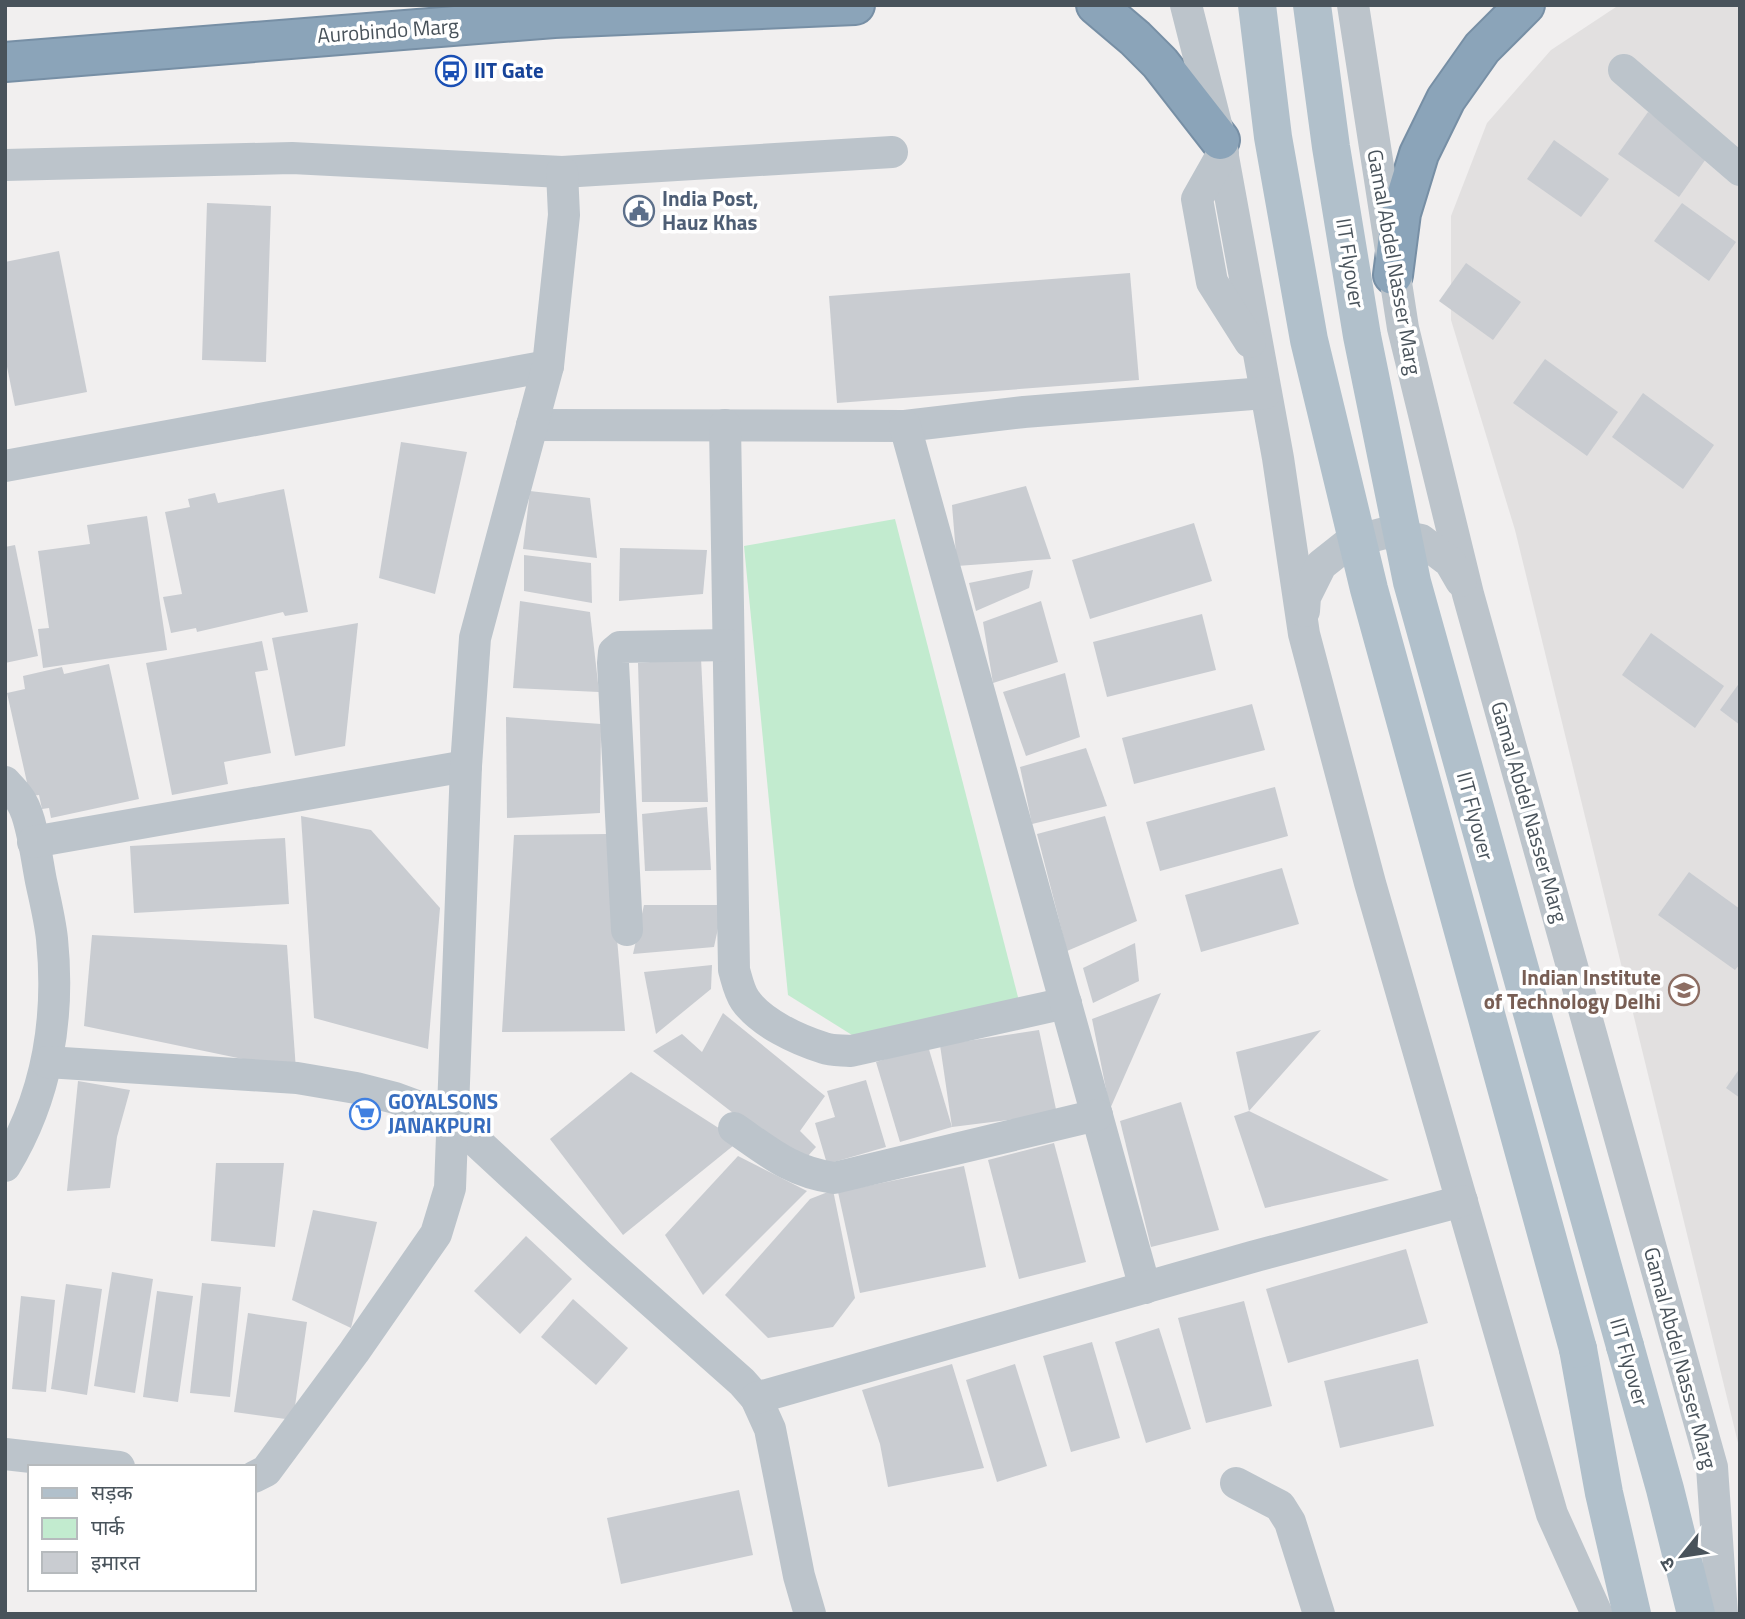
<svg xmlns="http://www.w3.org/2000/svg" width="1745" height="1619" font-family="'Titillium Web','Noto Sans Devanagari',sans-serif">
<style>
.education{fill:#e2e0e0}
.green{fill:#c2ebcf}
.building{fill:#c9ccd1}
.lines{fill:none;stroke-linecap:round;stroke-linejoin:round}
.highway-casing{stroke:#778fa5;stroke-width:42}
.minor{stroke:#bcc4cb;stroke-width:32}
.major{stroke:#b1c0cb;stroke-width:38}
.highway{stroke:#8ba4b9;stroke-width:38}
.major-bridge{stroke:#b1c0cb;stroke-width:38}
.labels{text-anchor:middle;stroke-width:7;stroke-linejoin:round;paint-order:stroke}
.street-label{font-size:21px;fill:#49535b;stroke:#fff}
.transit-label{font-size:21px;font-weight:bold;fill:#164399;stroke:#fff;text-anchor:start}
.service-label{font-size:21px;font-weight:bold;fill:#4e5e75;stroke:#fff;text-anchor:start}
.education-label{font-size:21px;font-weight:bold;fill:#785e54;stroke:#fff;text-anchor:end}
.shop-label{font-size:21px;font-weight:bold;fill:#366cbe;stroke:#fff;text-anchor:start}
</style>
<rect width="100%" height="100%" fill="#f1efef"/>
<!-- education -->
<path class="education" d="M1619,5H1740V1451L1515,530L1451,320V216L1487,123L1551,50Z"/>
<!-- green -->
<path class="green" d="M895,519L1019,1001L860,1040L788,995L744,546Z"/>
<!-- building -->
<g class="building">
<path d="M1648,112L1708,156L1679,197L1618,154Z"/>
<path d="M1554,140L1609,179L1581,217L1527,179Z"/>
<path d="M207,203L271,206L266,362L202,360Z"/>
<path d="M1682,203L1736,242L1709,281L1654,241Z"/>
<path d="M59,251L87,392L15,406L5,357V262Z"/>
<path d="M1466,263L1521,302L1493,340L1439,301Z"/>
<path d="M1130,273L1139,380L837,403L829,296Z"/>
<path d="M1545,359L1618,412L1587,456L1513,403Z"/>
<path d="M1643,393L1714,445L1683,489L1612,437Z"/>
<path d="M401,442L467,452L435,594L379,578Z"/>
<path d="M1026,486L1051,559L957,566L952,505Z"/>
<path d="M284,489L308,612L285,616L283,612L197,632L196,628L171,633L163,597L182,594L165,512L190,507L188,499L215,493L218,503Z"/>
<path d="M530,491L590,498L597,558L523,549Z"/>
<path d="M147,516L167,650L43,668L38,629L49,628L38,551L90,544L87,525Z"/>
<path d="M1194,523L1212,581L1090,619L1072,560Z"/>
<path d="M15,545L38,656L5,663V547Z"/>
<path d="M620,548L707,550L703,594L619,601Z"/>
<path d="M524,555L591,563L592,603L524,591Z"/>
<path d="M1033,570L1029,588L976,611L969,583Z"/>
<path d="M520,601L590,612L599,692L513,688Z"/>
<path d="M1041,601L1058,662L993,683L983,622Z"/>
<path d="M1202,614L1216,670L1107,697L1093,642Z"/>
<path d="M358,623L345,746L295,756L272,638Z"/>
<path d="M1651,633L1724,686L1695,728L1622,675Z"/>
<path d="M262,641L268,670L255,672L271,753L224,762L228,784L172,795L146,663Z"/>
<path d="M701,658L708,802H642L638,663Z"/>
<path d="M109,664L139,799L51,818L49,808L42,809L39,795L30,796L7,693L25,689L23,676L62,667L64,674Z"/>
<path d="M1065,673L1080,737L1026,756L1003,692Z"/>
<path d="M1740,682V725L1720,710Z"/>
<path d="M1252,704L1265,750L1134,784L1122,738Z"/>
<path d="M506,717L601,724L600,813L507,818Z"/>
<path d="M1086,748L1107,806L1032,824L1020,767Z"/>
<path d="M1275,787L1288,836L1160,871L1146,822Z"/>
<path d="M707,807L711,870L645,871L642,814Z"/>
<path d="M301,816L371,830L440,908L428,1049L314,1018Z"/>
<path d="M1105,816L1137,921L1067,951L1037,834Z"/>
<path d="M608,834L625,1031L502,1032L514,835Z"/>
<path d="M285,838L289,904L134,913L130,846Z"/>
<path d="M1282,868L1299,924L1201,952L1185,895Z"/>
<path d="M1689,872L1740,909V964L1735,970L1658,915Z"/>
<path d="M644,905H723L714,947L633,954Z"/>
<path d="M92,935L287,945L296,1070L84,1026Z"/>
<path d="M1135,943L1139,981L1093,1003L1083,968Z"/>
<path d="M712,965L711,989L656,1034L644,972Z"/>
<path d="M1161,993L1110,1109L1092,1019Z"/>
<path d="M723,1013L825,1096L800,1131L816,1147L800,1165L653,1051L682,1034L702,1052Z"/>
<path d="M1039,1030L1057,1114L952,1127L940,1045Z"/>
<path d="M1321,1030L1249,1111L1389,1180L1265,1208L1234,1116L1249,1111L1236,1052Z"/>
<path d="M928,1046L952,1127L900,1142L876,1062Z"/>
<path d="M1740,1068V1098L1726,1088Z"/>
<path d="M631,1072L739,1141L623,1235L550,1139Z"/>
<path d="M866,1080L886,1147L827,1164L815,1123L835,1117L827,1091Z"/>
<path d="M78,1081L130,1090L117,1137L110,1188L67,1191Z"/>
<path d="M1181,1102L1219,1230L1151,1247L1120,1121Z"/>
<path d="M1054,1143L1086,1262L1019,1279L988,1160Z"/>
<path d="M738,1156L807,1191L703,1295L665,1235Z"/>
<path d="M216,1163H284L275,1247L211,1241Z"/>
<path d="M964,1166L986,1267L860,1293L838,1192Z"/>
<path d="M833,1190L855,1298L833,1327L768,1338L725,1295L810,1199Z"/>
<path d="M313,1210L377,1222L351,1328L292,1300Z"/>
<path d="M526,1236L572,1279L520,1334L474,1291Z"/>
<path d="M1406,1249L1428,1323L1288,1363L1266,1289Z"/>
<path d="M112,1272L153,1279L135,1393L94,1386Z"/>
<path d="M202,1283L241,1287L230,1397L190,1393Z"/>
<path d="M66,1284L102,1289L87,1395L51,1389Z"/>
<path d="M157,1291L193,1296L178,1402L143,1397Z"/>
<path d="M21,1296L55,1300L46,1392L12,1389Z"/>
<path d="M573,1299L628,1348L596,1385L541,1337Z"/>
<path d="M1244,1301L1272,1406L1206,1423L1178,1318Z"/>
<path d="M248,1313L307,1322L293,1420L234,1412Z"/>
<path d="M1159,1328L1191,1429L1146,1443L1115,1342Z"/>
<path d="M1092,1342L1120,1438L1071,1452L1043,1356Z"/>
<path d="M1418,1359L1434,1426L1340,1448L1324,1381Z"/>
<path d="M952,1364L984,1468L888,1487L880,1444L862,1390Z"/>
<path d="M1015,1364L1047,1466L997,1482L966,1380Z"/>
<path d="M739,1490L753,1555L621,1584L607,1518Z"/>
</g>
<g class="lines">
<!-- highway casing -->
<g class="highway-casing">
<g id="highway">
<path d="M1096,5L1135,38L1160,63L1220,140"/>
<path d="M5,62L554,18L855,5"/>
<path d="M1393,275L1401,213L1419,154L1446,99L1482,48L1525,5"/>
</g>
</g>
<!-- minor -->
<g class="minor">
<path d="M1186,5L1220,140L1278,458L1304,634L1370,883L1552,1514L1597,1614"/>
<path d="M1353,5L1403,328L1468,594L1712,1467L1722,1614"/>
<path d="M1624,70L1740,170"/>
<path d="M1223,153L1197,199L1212,282L1250,342"/>
<path d="M5,165L292,158L562,172L892,152"/>
<path d="M532,425L905,426L1024,412L1265,393"/>
<path d="M725,425L734,970C737,980 739,991 745,1000C761,1023 798,1040 824,1048C832,1051 842,1050 851,1051L1066,1003"/>
<path d="M905,426L1145,1288"/>
<path d="M5,466L548,366"/>
<path d="M1304,611L1305,597L1321,565L1350,542L1385,533L1421,540L1450,562L1461,581"/>
<path d="M5,782C11,789 18,795 22,803C32,819 37,861 41,881C45,900 50,920 52,939C60,1018 47,1097 5,1166"/>
<path d="M33,842L466,766"/>
<path d="M627,930L613,663L614,652L620,647L728,645"/>
<path d="M47,1062L297,1078L356,1088L395,1098L452,1119L599,1255L742,1382L756,1398L770,1429L799,1576L810,1614"/>
<path d="M734,1128C769,1152 791,1172 834,1178L1097,1115"/>
<path d="M756,1398L1252,1257L1462,1201"/>
<path d="M5,1454L119,1467"/>
<path d="M254,1477L266,1471L354,1352L436,1234L450,1188L466,766L475,638L548,366L564,215L562,172"/>
<path d="M1236,1483L1280,1506L1290,1522L1319,1614"/>
</g>
<!-- major -->
<g class="major">
<path d="M1625,1346L1665,1489L1696,1614"/>
<path d="M1578,1349L1604,1493L1632,1614"/>
</g>
<!-- highway -->
<use href="#highway" class="highway"/>
<!-- major-bridge -->
<g class="major-bridge">
<path d="M1257,5L1273,137L1309,340L1369,589L1578,1349"/>
<path d="M1312,5L1331,147L1362,336L1412,582L1625,1346"/>
</g>
</g>
<!-- icons -->
<defs>
<g id="bus-ring" transform="scale(1.575)"><circle r="9.5" fill="#fff" stroke="#1a4fb4" stroke-width="1.5"/><path d="M-5-6H5V4H4V6H2V4H-2V6H-4V4H-5ZM-3.5-4V0h7V-4ZM-3.5 1.2v1.5H-2V1.2ZM2 1.2v1.5H3.5V1.2Z" fill="#1a4fb4"/></g>
<g id="civic-ring" transform="scale(1.575)"><circle r="9.5" fill="#fff" stroke="#5c6f8a" stroke-width="1.5"/><path d="M-.6-6.5H3V-4.5H.6V-3L4-1V1h2V6H-6V1h2V-1L-.6-3ZM-1.2 2.5V6h2.4V2.5Z" fill="#5c6f8a"/></g>
<g id="university-ring" transform="scale(1.575)"><circle r="9.5" fill="#fff" stroke="#8d6e63" stroke-width="1.5"/><path d="M0-5L7-2L0 1L-7-2ZM-4 1L0 2.5L4 1V4Q0 6-4 4Z" fill="#8d6e63"/></g>
<g id="supermarket-ring" transform="scale(1.575)"><circle r="9.5" fill="#fff" stroke="#3f7fe0" stroke-width="1.5"/><path d="M-6-5.5h2.5l.6 2H6L4.5 2H-2.5L-4.4-4H-6ZM-1.5 3.2a1.3 1.3 0 1 0 .1 0ZM3 3.2a1.3 1.3 0 1 0 .1 0Z" fill="#3f7fe0"/></g>
</defs>
<g fill-rule="evenodd">
<use href="#bus-ring" x="451" y="71"/>
<use href="#civic-ring" x="639" y="211"/>
<use href="#university-ring" x="1684" y="990"/>
<use href="#supermarket-ring" x="365" y="1114"/>
</g>
<g class="labels">
<!-- street labels -->
<g class="street-label">
<text transform="translate(388 31) rotate(-4)" y="7">Aurobindo Marg</text>
<text transform="translate(1394 262) rotate(80)" y="7">Gamal Abdel Nasser Marg</text>
<text transform="translate(1350 263) rotate(81)" y="7">IIT Flyover</text>
<text transform="translate(1529 812) rotate(74)" y="7">Gamal Abdel Nasser Marg</text>
<text transform="translate(1475 816) rotate(75)" y="7">IIT Flyover</text>
<text transform="translate(1680 1358) rotate(75)" y="7">Gamal Abdel Nasser Marg</text>
<text transform="translate(1629 1362) rotate(74)" y="7">IIT Flyover</text>
</g>
<!-- transit labels -->
<g class="transit-label">
<text x="474" y="78">IIT Gate</text>
</g>
<!-- service labels -->
<g class="service-label">
<text x="662" y="206">India Post,<tspan x="662" dy="24">Hauz Khas</tspan></text>
</g>
<!-- education labels -->
<g class="education-label">
<text x="1661" y="985">Indian Institute<tspan x="1661" dy="24">of Technology Delhi</tspan></text>
</g>
<!-- shop labels -->
<g class="shop-label">
<text x="388" y="1109">GOYALSONS<tspan x="388" dy="24">JANAKPURI</tspan></text>
</g>
</g>
<!-- border -->
<rect width="1745" height="1619" fill="none" stroke="#49535b" stroke-width="14"/>
<!-- legend -->
<rect x="28" y="1465" width="228" height="126" fill="#ffffff" stroke="#b6babd" stroke-width="2"/>
<rect x="42" y="1488" width="35" height="10" fill="#b1c0cb" stroke="#b6babd" stroke-width="2"/>
<text x="91" y="1500" font-size="21" fill="#49535b">सड़क</text>
<rect x="42" y="1518" width="35" height="21" fill="#c2ebcf" stroke="#b6babd" stroke-width="2"/>
<text x="91" y="1535" font-size="21" fill="#49535b">पार्क</text>
<rect x="42" y="1552" width="35" height="21" fill="#c9ccd1" stroke="#b6babd" stroke-width="2"/>
<text x="91" y="1570" font-size="21" fill="#49535b">इमारत</text>
<!-- north arrow -->
<g transform="translate(1682 1556) rotate(240)" stroke="#ffffff" stroke-width="5" paint-order="stroke">
<path d="M0-5L12 26L0 18L-12 26Z" fill="#49535b"/>
<text y="-10" font-size="19" font-weight="bold" text-anchor="middle" fill="#49535b">उ</text>
</g>
</svg>
